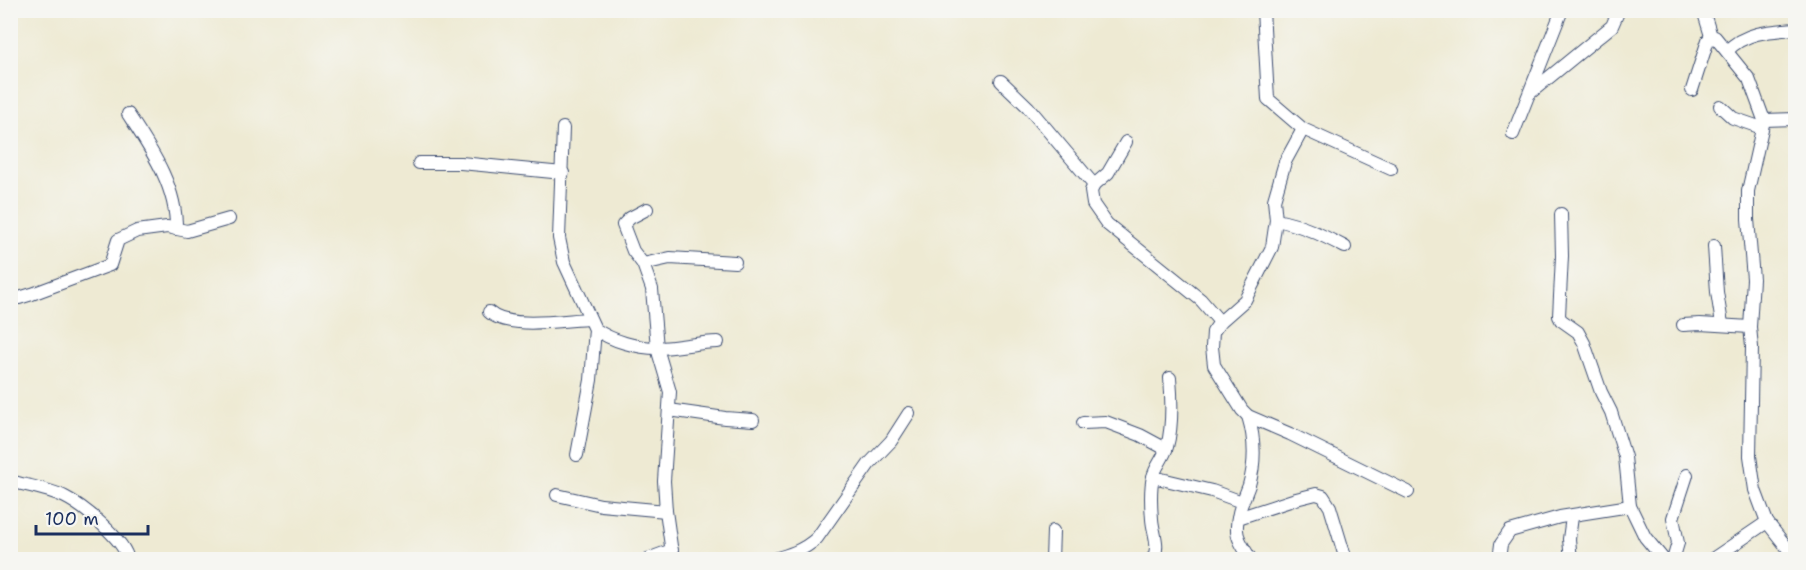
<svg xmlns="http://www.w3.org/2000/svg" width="1806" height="570" font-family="'Shantell Sans',sans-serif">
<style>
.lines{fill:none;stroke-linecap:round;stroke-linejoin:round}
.minor-casing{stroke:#3b4b70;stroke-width:14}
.minor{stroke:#fff;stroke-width:12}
</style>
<rect width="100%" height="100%" fill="#f6f6f2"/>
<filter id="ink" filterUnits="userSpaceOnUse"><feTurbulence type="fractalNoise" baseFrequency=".0167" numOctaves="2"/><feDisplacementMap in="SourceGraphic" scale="12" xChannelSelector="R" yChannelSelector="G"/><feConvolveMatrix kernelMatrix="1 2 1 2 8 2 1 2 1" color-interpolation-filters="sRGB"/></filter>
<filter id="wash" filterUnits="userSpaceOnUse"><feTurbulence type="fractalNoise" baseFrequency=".008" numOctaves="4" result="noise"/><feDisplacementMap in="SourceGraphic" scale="24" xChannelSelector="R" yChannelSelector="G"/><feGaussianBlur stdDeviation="1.35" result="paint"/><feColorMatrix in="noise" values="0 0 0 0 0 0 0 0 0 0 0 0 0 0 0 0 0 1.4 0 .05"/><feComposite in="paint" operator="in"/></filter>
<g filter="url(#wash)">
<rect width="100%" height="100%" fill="#eeead3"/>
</g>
<g filter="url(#ink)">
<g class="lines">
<!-- minor casing -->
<g class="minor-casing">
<g id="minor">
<path d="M1263,10L1268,99L1303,129L1391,169"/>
<path d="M1703,10L1711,36"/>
<path d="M1727,51C1745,32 1770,31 1796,29"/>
<path d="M1001,81L1028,107L1094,185"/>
<path d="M1692,90L1708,40L1711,36L1715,37L1749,79L1764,120L1748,191V219L1753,279L1750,327L1752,347L1750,456L1755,490L1767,522L1796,559"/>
<path d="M1530,93L1612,26L1619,10"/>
<path d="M1720,106L1733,118L1762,128"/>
<path d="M128,114C150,148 177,186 176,229"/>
<path d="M1764,120L1796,119"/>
<path d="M563,128L559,238L564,262L595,329C612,341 637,348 658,348C678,348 698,342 718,342"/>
<path d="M1303,129L1285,162L1274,200L1276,220L1272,247L1245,300L1220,322L1213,332L1212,347L1214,365L1242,410L1248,416L1290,434L1408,492"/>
<path d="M1513,134L1562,10"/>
<path d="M1126,142L1108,173L1094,185L1091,191L1093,204L1107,224L1201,300L1220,322"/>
<path d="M419,163H461L563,173"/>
<path d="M647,209L630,218L623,225L633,251L643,264L652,289L657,348L670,392L664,481L666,511L673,560"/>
<path d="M1561,214L1562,256L1559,316L1561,320L1578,332L1584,343L1601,392L1611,412L1625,457L1630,506L1645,537L1664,560"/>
<path d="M1276,220C1302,225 1322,235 1345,247"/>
<path d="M1714,246L1717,292L1722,324"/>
<path d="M643,264L670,258L735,262"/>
<path d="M10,297L19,298L32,294L110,265L118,240L137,231L167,227L187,231L229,219"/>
<path d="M489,312C508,330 564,320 589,319"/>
<path d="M1683,325L1700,324L1750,327"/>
<path d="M669,410L725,418L753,420"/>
<path d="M1248,416C1255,439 1256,461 1249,485C1244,499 1236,514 1237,530C1237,540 1246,551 1251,560"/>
<path d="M1083,423L1106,422L1140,435L1166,449"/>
<path d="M577,455L591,380L595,329"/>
<path d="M1153,477L1212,491L1242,502"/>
<path d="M10,481C28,486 49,489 65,497C83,506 125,540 128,560"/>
<path d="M557,495L601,505L666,511"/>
<path d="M1238,518L1296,499L1316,494L1323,496L1330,507L1346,560"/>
<path d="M645,560L672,550"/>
<path d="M770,560C788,555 803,551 817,538L869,464L891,441L909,413"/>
<path d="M1052,560L1053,531"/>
<path d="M1152,560C1161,546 1153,534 1152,519C1151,507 1150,489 1153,477C1155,467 1164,458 1167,447C1173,425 1172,401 1170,378"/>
<path d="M1499,560L1501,544L1510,531L1560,517L1630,506"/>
<path d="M1571,560L1569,539L1572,517"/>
<path d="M1673,560L1678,543L1673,518L1687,475"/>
<path d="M1711,560L1767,522"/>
</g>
</g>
<!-- minor -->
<use href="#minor" class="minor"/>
</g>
</g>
<!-- margin -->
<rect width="1806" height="570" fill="none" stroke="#f6f6f2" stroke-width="36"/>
<!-- scale -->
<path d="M36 525v9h112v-9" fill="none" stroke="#1b2f5e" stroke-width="3"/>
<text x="45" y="525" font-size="18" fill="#1b2f5e" stroke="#f6f6f2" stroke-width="4.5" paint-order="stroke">100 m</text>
</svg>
